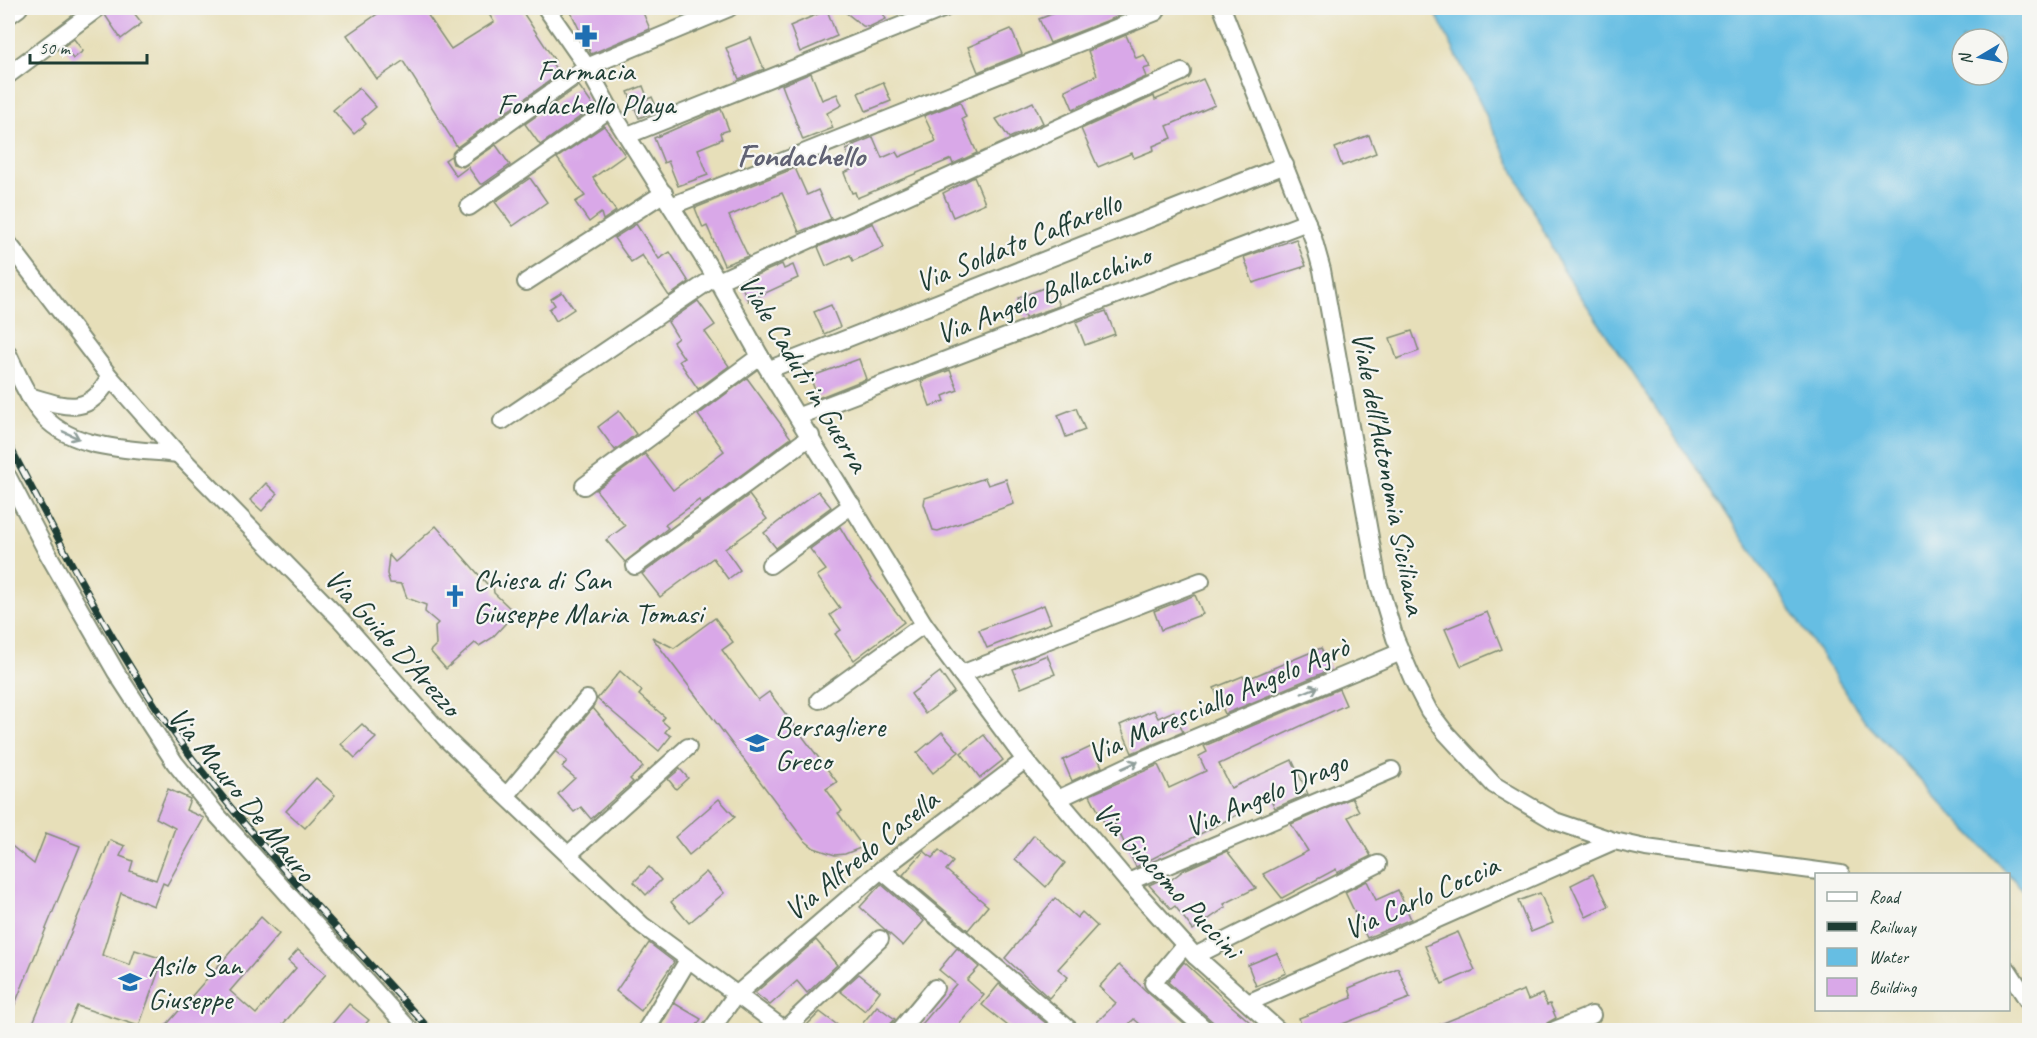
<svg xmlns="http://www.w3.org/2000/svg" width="2037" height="1038" font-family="Caveat,sans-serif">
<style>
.water{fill:#66bee3;stroke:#427e8c;stroke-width:1.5;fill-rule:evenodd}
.building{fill:#d9a8e8}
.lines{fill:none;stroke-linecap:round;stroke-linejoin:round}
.minor-casing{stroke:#838e76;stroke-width:20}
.minor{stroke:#fff;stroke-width:16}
.rail-casing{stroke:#1f3d34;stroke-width:7}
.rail{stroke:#f6f6f2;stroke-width:4.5;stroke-dasharray:14;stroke-linecap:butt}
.oneway{stroke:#8f9e9a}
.labels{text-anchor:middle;stroke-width:4.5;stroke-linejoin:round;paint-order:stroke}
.poi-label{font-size:30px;fill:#1f3d34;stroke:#f6f6f2;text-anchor:start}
.street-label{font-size:30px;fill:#1f3d34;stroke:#f6f6f2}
.neighbourhood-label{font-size:32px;font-weight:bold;fill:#606273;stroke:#f6f6f2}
</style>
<rect width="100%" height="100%" fill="#f6f6f2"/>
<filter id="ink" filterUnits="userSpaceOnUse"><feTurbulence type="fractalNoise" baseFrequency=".0167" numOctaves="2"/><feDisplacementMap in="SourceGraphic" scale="12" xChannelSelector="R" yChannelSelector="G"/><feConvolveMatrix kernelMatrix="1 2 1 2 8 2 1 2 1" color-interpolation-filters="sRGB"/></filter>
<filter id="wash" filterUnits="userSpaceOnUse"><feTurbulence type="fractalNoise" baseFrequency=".008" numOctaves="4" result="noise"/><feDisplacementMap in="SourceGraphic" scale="24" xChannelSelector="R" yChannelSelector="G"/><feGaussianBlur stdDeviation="1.35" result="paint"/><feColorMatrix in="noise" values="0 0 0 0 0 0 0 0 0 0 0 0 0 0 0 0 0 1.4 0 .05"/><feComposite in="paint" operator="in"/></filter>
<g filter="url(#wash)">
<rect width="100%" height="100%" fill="#e7dfb9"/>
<!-- water -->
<path class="water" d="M1433,8H2029V896L1865,721L1562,268ZM1962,39H1998V75H1962Z"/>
<g id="blocks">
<!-- building -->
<g class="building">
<path d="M108,8H130L142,23L121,39L105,15Z"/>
<path d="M386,8H423L451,49L494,22L485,8H520L555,61L552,63L559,74L457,147L403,61L377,79L347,35Z"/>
<path d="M569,8H641L650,29L591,54Z"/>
<path d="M840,8H880L886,19L869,27L863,26Z"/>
<path d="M1068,8H1115L1119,16L1050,43L1039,19Z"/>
<path d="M827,10L837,36L800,52L790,26Z"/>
<path d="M1011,29L1022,54L978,72L968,47Z"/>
<path d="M1126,35L1136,58L1144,55L1150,67L1143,69L1146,77L1073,109L1065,90L1097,75L1088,51Z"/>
<path d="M751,38L764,69L739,79L726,48Z"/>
<path d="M74,39L83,51L73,59L64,46Z"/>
<path d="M811,73L822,100L837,94L842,105L827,113L833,128L803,140L782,85Z"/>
<path d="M1203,79L1215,105L1167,126L1172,138L1153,146L1154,150L1134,158L1132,153L1098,167L1081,129L1154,96L1155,100Z"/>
<path d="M883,82L891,101L866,111L858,93Z"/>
<path d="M579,86L594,107L540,145L525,124Z"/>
<path d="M643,86L648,99L652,97L658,110L639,118L628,92Z"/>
<path d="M359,88L376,107L362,119L366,124L354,134L333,110Z"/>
<path d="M960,102L966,117L962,119L977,153L953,164L951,159L857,198L855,192L852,193L844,173L855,168L846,150L854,147L853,145L873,137L882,158L896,152L899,157L936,141L924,116Z"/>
<path d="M1033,102L1043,123L1009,138L996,119Z"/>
<path d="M721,109L729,130L720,133L722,139L698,149L708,175L678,186L668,161L664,163L654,138Z"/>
<path d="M604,126L625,155L593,178L616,211L603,220L601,213L589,222L575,202L585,196L557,158Z"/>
<path d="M1369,135L1376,153L1342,166L1335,148Z"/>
<path d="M496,145L510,165L483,184H480L468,167L456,176L445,160L451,156L453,164L463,167Z"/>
<path d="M795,168L807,195L818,190L831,219L799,232L782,193L729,216L748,256L724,265L707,226L703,228L695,208Z"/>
<path d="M974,177L985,203L953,217L943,193Z"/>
<path d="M530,178L547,202L513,226L495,202Z"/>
<path d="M873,223L884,247L853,261L850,255L826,266L818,247Z"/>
<path d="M636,224L659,259L670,252L689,282L669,296L642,255L631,262L614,238Z"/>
<path d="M1296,239L1306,266L1253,283L1244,257Z"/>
<path d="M782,264L784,269L793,265L798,278L748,301L740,282Z"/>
<path d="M1051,285L1059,306L1025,318L1018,298Z"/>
<path d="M562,292L574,309L556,321L549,309L555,305L551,299Z"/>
<path d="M698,301L715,325L705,332L729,366L698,389L679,361L684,358L673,342L678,338L668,322Z"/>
<path d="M831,305L840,327L824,334L814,312Z"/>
<path d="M1106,311L1115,334L1085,345L1076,322Z"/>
<path d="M1412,331L1419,351L1397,359L1390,338Z"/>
<path d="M859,359L866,379L818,398L810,377Z"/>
<path d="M950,370L958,390L943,396L945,401L930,406L921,381Z"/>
<path d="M747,378L791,438L702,504L699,500L665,525L668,528L625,562L606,540L625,526L596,490L645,454L673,490L724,451L698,415Z"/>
<path d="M1076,408L1085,430L1066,437L1058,415Z"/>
<path d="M619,411L636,434L615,450L598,427Z"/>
<path d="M985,478L988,485L1006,479L1014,504L938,531L933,530L924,504L925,498Z"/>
<path d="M266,483L277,494L262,511L250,500Z"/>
<path d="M818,491L831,507L776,548L764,533Z"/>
<path d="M749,495L767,519L725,549L740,570L728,579L713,558L660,597L642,574Z"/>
<path d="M436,526L487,584L493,585L494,593L515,613L492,638L479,646L475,643L446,669L430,651L436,645L435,626L438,623L425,612L426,605L407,598L402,584L390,583L387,574L389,555L395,562Z"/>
<path d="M840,527L871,579L904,622L854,660L835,634L841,630L830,615L840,608L817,576L826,570L810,549Z"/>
<path d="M1195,595L1203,614L1161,630L1154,611Z"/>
<path d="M1044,605L1051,623L987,648L979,630Z"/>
<path d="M1487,612L1502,649L1461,666L1445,629Z"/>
<path d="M715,618L733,642L722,650L758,700L769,692L837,782L826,789L842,811L838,813L863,847L845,854L835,855L814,848L804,840L652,637L674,648Z"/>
<path d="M1321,648L1330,670L1225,714L1214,688L1243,676L1245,680Z"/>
<path d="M1047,655L1055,674L1021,688L1013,669Z"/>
<path d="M620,671L642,691L639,695L665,717L662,721L669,727L665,732L671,736L659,751L597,699Z"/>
<path d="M940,672L954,692L925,714L911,694Z"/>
<path d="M1339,689L1346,705L1219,764L1231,788L1292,760L1308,794L1275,808L1269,796L1241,809L1243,812L1136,867L1115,824L1107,828L1090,795L1158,765L1169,788L1206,771L1199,756L1207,752L1204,746Z"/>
<path d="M593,708L643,767L630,779L633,782L591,819L581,807L574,812L558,794L575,778L562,767L567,761L556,752Z"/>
<path d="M1154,710L1158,718L1174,711L1183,732L1132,753L1120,725Z"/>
<path d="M362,724L376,738L355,758L341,744Z"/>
<path d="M942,732L959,752L933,773L917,753Z"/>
<path d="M984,735L1003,760L980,778L961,753Z"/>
<path d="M1093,746L1102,767L1072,781L1063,760Z"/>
<path d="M680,769L688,778L676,789L668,779Z"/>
<path d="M316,778L335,795L305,828L286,811Z"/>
<path d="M168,789L190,799L186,810L204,818L167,885L163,883L154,906L121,893L102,955L130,965L135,950L163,959L139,1026L77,1006L66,1030H30L110,840L125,846L120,856L133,861L130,871L156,880L175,828L156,818Z"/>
<path d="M1352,798L1359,811L1348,817L1371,856L1337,873L1336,869L1282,898L1263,874L1308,851L1291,824Z"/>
<path d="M719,799L735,817L689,855L675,837Z"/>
<path d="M46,833L80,846L8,1021V843L34,864Z"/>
<path d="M1034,835L1065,863L1046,887L1015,859Z"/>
<path d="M939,850L953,862L946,870L988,906L968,930L903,875L924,851L932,858Z"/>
<path d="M1227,851L1256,888L1224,904L1226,907L1193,930L1175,906L1171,909L1149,885L1160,880L1164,885L1184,870Z"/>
<path d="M649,867L661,880L646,895L634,882Z"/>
<path d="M706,872L724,893L689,923L671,902Z"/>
<path d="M1593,874L1609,906L1586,917L1571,885Z"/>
<path d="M1367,881L1376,900L1398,890L1411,919L1367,938L1345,892Z"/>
<path d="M881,884L924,921L903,946L860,907Z"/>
<path d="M1540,893L1553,923L1531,932L1518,901Z"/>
<path d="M1055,898L1077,918L1082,912L1097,926L1058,969L1068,977L1049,998L1005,958Z"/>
<path d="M261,917L279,934L230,991L256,1014L296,968L288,961L298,950L326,974L278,1030H162Z"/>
<path d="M1458,932L1475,970L1442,984L1425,946Z"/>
<path d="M816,940L837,965L807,993L797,981L770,1005L755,993Z"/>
<path d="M649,943L674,962L641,1011L616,991Z"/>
<path d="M957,948L979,967L967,980L984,995L954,1030H917L956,984L939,970Z"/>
<path d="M1277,953L1286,973L1256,986L1248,965Z"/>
<path d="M1184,962L1226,1001L1259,1030H1216L1213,1022L1168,982Z"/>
<path d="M1119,965L1146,991L1191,1030H1147L1134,1019L1123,1030H1089L1116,1003L1099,987Z"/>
<path d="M1398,968L1410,998L1327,1030H1303L1299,1018L1352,998L1349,988Z"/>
<path d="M859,974L880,991L865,1011L840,991Z"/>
<path d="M999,984L1054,1030H1013L982,1005Z"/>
<path d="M1524,990L1528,1000L1542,994L1547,1005L1550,1004L1556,1018L1547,1023L1545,1030H1426Z"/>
<path d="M674,1003L701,1019L694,1030H658Z"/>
<path d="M349,1004L369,1020L360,1030H327Z"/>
<path d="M877,1006L895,1019L885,1030H857Z"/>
<path d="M820,1012L844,1030H802Z"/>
</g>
</g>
</g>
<g filter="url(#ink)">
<use href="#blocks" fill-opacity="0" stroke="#838e76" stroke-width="1.5"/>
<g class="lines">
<!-- minor casing -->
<g class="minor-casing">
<g id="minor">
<path d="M546,8L587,67L610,109L718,281L760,356L924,624L1025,760L1128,882L1195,956L1278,1030"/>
<path d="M1222,8L1313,238L1322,270L1378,582L1395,638L1413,680L1429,711L1445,732L1494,785L1555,821L1614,841L1646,848L1841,874"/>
<path d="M8,16L19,8"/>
<path d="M8,75L98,8"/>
<path d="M628,135L945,8"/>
<path d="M461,157L587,67L729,8"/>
<path d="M671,206L1156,12"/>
<path d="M469,207L610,109"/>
<path d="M8,243L110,377L178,454L340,619L445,738L642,925L785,1030"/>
<path d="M718,281L1182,72"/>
<path d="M526,282L664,193"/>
<path d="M8,354C17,373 26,394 39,411C68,451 134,449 178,454"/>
<path d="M770,369L1285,165"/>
<path d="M29,396C66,407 89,417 110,377"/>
<path d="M799,416L1307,222"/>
<path d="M502,421L715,277"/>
<path d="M8,477L48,554L116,672L175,763L217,815L410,1030"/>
<path d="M584,486L760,356"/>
<path d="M770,565L852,505"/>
<path d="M635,566L811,436"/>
<path d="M961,674L1201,581"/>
<path d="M819,700L924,624"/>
<path d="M507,795L587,699"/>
<path d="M1058,799L1130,765L1401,652"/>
<path d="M569,854L688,747"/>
<path d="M881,870L1070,1030"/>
<path d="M1128,882L1392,770"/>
<path d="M1185,945L1153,983L1206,1030"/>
<path d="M1195,956L1378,864"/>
<path d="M2008,970L2030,1004"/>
<path d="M1250,1002L1614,841"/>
<path d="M646,1030L688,960"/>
<path d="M711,1030L735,996L881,870L1025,760"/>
<path d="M784,1030L880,939"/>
<path d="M900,1030L935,988"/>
<path d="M1555,1030L1592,1015"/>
</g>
</g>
<!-- minor -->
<use href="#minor" class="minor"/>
<!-- rail casing -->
<g class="rail-casing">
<path id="rail" d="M8,443C67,555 124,671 202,771C272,862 354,945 430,1030"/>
</g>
<!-- rail -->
<use href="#rail" class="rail"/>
</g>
<!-- one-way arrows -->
<defs><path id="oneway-shaft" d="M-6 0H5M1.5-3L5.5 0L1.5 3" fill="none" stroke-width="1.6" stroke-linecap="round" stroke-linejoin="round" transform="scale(1.5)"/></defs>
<g class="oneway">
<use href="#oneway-shaft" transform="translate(71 435) rotate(24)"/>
<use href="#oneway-shaft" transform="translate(1310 690) rotate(-23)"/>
<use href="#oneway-shaft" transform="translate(1130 765) rotate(-24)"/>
</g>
</g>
<!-- icons -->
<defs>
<g id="pharmacy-bare" transform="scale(1.8)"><path d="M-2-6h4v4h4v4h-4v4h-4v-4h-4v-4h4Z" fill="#1f6fb2" stroke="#f6f6f2" stroke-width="2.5" paint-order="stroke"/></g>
<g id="church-bare" transform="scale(1.8)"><path d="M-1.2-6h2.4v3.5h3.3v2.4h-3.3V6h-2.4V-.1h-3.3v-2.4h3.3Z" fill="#1f6fb2" stroke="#f6f6f2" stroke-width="2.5" paint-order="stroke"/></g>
<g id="school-bare" transform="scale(1.8)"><path d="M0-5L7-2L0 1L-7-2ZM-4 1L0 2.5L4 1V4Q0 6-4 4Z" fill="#1f6fb2" stroke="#f6f6f2" stroke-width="2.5" paint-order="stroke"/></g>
</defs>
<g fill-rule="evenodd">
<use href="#pharmacy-bare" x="586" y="36"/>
<use href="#church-bare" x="455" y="596"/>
<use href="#school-bare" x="757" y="743"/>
<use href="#school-bare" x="130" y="982"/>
</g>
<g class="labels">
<!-- poi labels -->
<g class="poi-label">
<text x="586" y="80" text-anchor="middle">Farmacia<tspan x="586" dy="34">Fondachello Playa</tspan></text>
<text x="473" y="589">Chiesa di San<tspan x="473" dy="34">Giuseppe Maria Tomasi</tspan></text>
<text x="775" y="736">Bersagliere<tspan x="775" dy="34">Greco</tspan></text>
<text x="148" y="975">Asilo San<tspan x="148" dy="34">Giuseppe</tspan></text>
</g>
<!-- street labels -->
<g class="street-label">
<text transform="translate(1018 242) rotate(-22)" y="10">Via Soldato Caffarello</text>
<text transform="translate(1043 294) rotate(-21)" y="10">Via Angelo Ballacchino</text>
<text transform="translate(804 373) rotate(59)" y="10">Viale Caduti in Guerra</text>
<text transform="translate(1389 473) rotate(79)" y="10">Viale dell'Autonomia Siciliana</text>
<text transform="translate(393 642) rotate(48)" y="10">Via Guido D'Arezzo</text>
<text transform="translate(1218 700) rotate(-23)" y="10">Via Maresciallo Angelo Agrò</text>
<text transform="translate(242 794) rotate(51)" y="10">Via Mauro De Mauro</text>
<text transform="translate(1266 794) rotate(-23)" y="10">Via Angelo Drago</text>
<text transform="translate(861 855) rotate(-39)" y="10">Via Alfredo Casella</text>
<text transform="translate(1168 880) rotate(47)" y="10">Via Giacomo Puccini</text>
<text transform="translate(1421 897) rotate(-24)" y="10">Via Carlo Coccia</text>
</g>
<!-- neighbourhood labels -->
<g class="neighbourhood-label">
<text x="801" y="166">Fondachello</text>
</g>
</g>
<!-- margin -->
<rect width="2037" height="1038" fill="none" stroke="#f6f6f2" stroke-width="30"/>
<!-- legend -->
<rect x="1815" y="873" width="195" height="138" fill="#f6f6f2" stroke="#a0aca6" stroke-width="1.5"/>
<rect x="1827" y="892" width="30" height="9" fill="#ffffff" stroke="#a0aca6" stroke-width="1.5"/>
<text x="1869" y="903" font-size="18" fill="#1f3d34">Road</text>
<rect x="1827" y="922" width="30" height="9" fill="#1f3d34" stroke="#a0aca6" stroke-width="1.5"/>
<text x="1869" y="933" font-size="18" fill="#1f3d34">Railway</text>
<rect x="1827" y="948" width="30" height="18" fill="#66bee3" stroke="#a0aca6" stroke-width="1.5"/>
<text x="1869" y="963" font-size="18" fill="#1f3d34">Water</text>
<rect x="1827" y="978" width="30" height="18" fill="#d9a8e8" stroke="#a0aca6" stroke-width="1.5"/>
<text x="1869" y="993" font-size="18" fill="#1f3d34">Building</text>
<!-- north arrow -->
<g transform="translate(1980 57) rotate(260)"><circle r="28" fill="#f6f6f2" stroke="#a0aca6" stroke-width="1.5"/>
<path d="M0-4.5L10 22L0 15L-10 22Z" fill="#1f6fb2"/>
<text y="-9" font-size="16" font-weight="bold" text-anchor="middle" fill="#1f3d34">N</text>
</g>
<!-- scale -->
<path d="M30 54v9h117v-9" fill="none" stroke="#1f3d34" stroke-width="3"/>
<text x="39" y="54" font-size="18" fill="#1f3d34" stroke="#f6f6f2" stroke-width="4.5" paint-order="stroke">50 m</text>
</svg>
